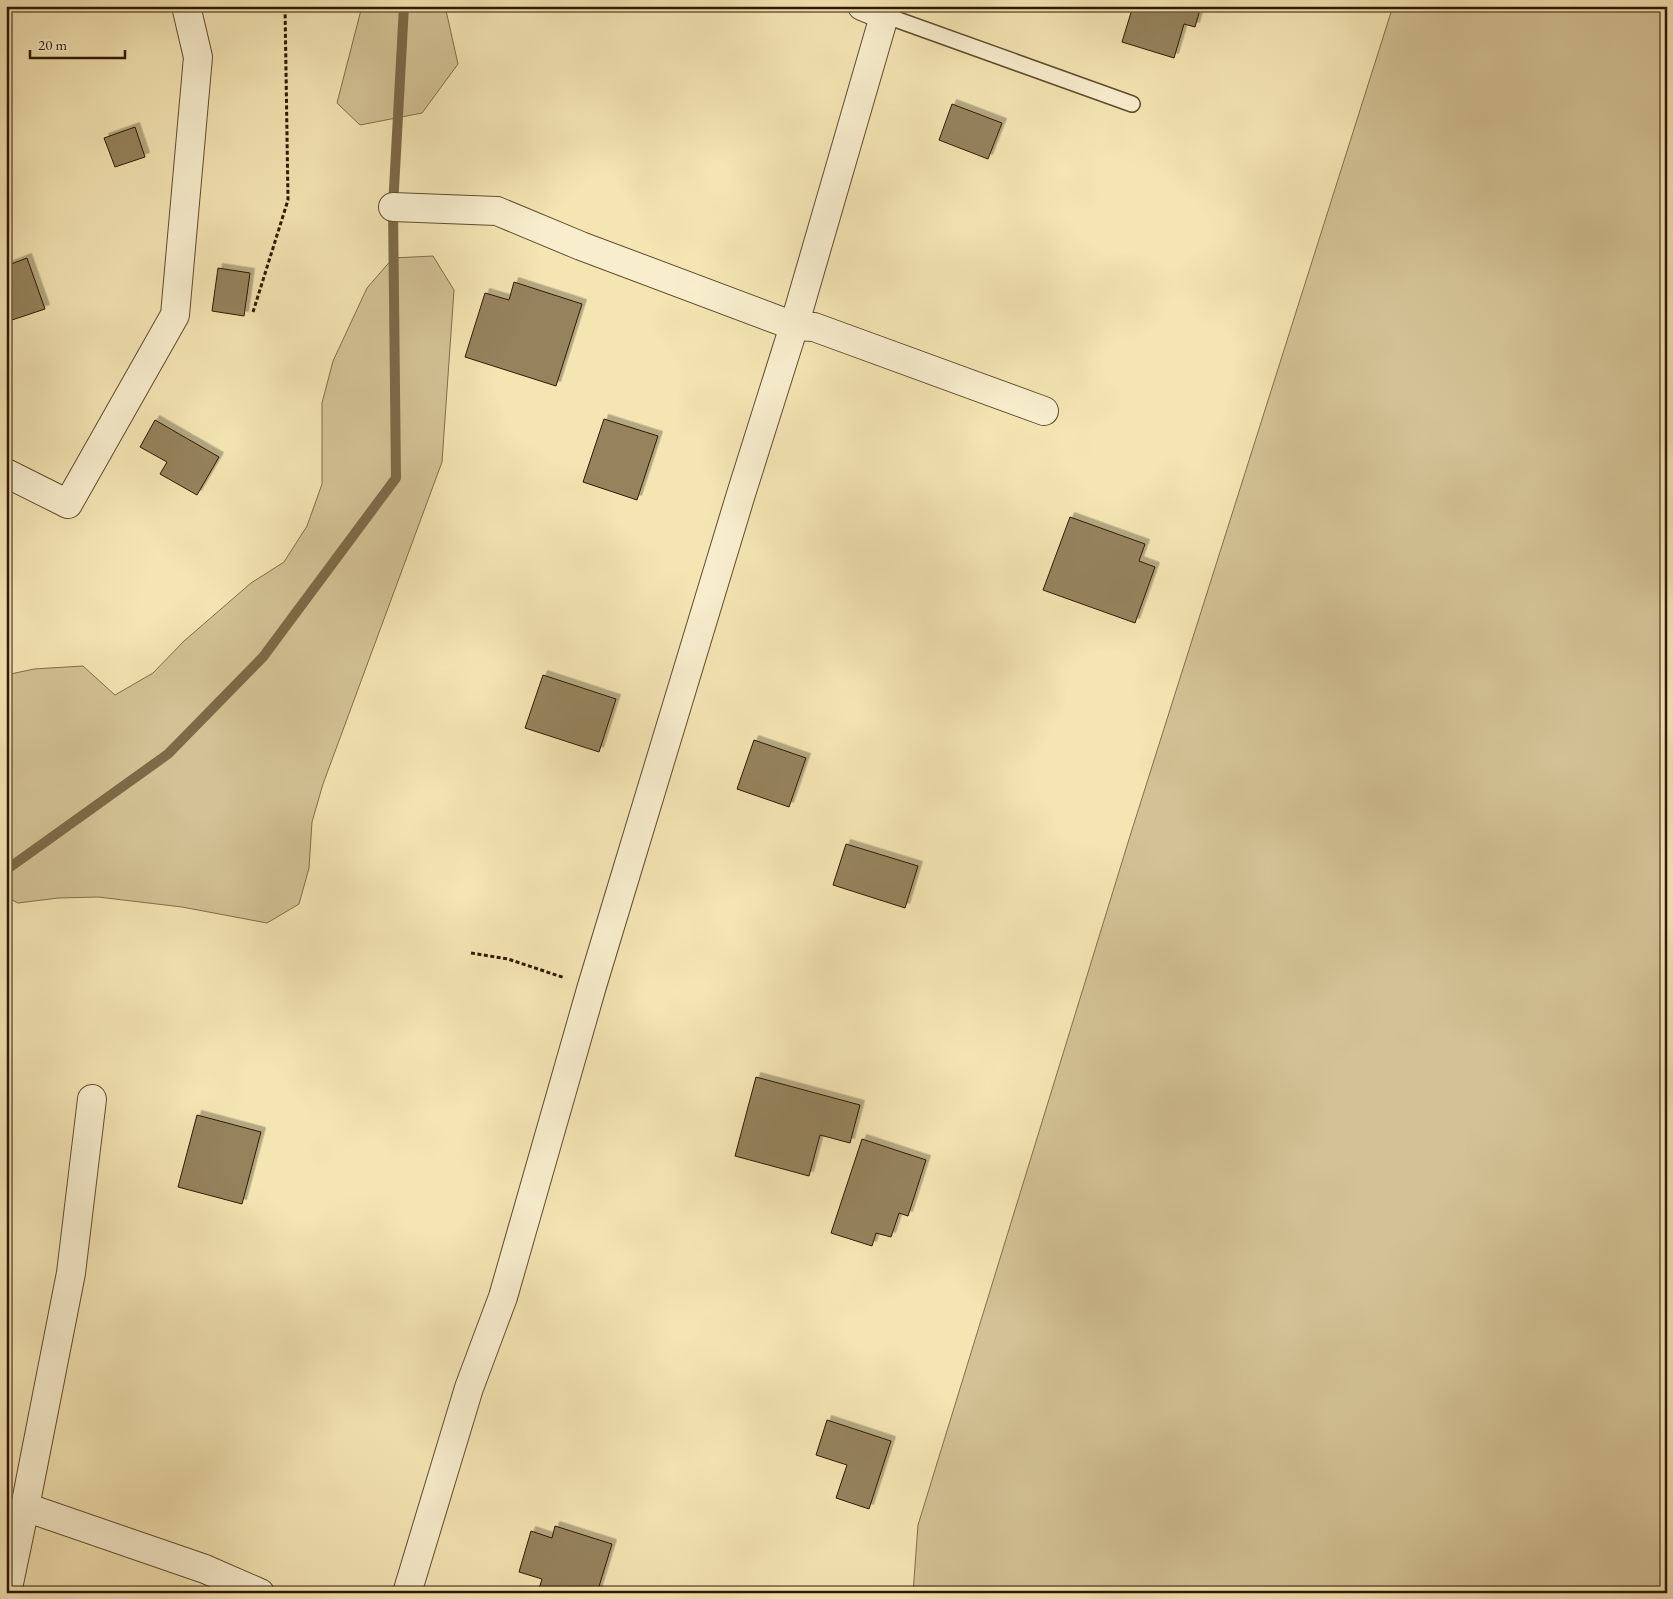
<svg xmlns="http://www.w3.org/2000/svg" width="1673" height="1599" font-family="'EB Garamond',serif">
<style>
.green{fill:#d3c295;stroke:#816e4a}
.lines{fill:none;stroke-linecap:round;stroke-linejoin:round}
.stream{stroke:#7d6a47;stroke-width:10}
.building{fill:#95835d;stroke:#2f1900;filter:url(#shadow)}
.service-casing{stroke:#604c2d;stroke-width:18}
.minor-casing{stroke:#604c2d;stroke-width:30}
.path{stroke:#2f1900;stroke-width:3;stroke-dasharray:4 2.5;stroke-linecap:butt}
.service{stroke:#f8eece;stroke-width:15}
.minor{stroke:#f8eece;stroke-width:28}
</style>
<defs>
<filter id="shadow"><feDropShadow dx="4.5" dy="-4.5" stdDeviation="0" flood-color="#0004"/></filter>
</defs>
<rect width="100%" height="100%" fill="#f4e5b3"/>
<filter id="stains"><feTurbulence type="fractalNoise" baseFrequency=".004" numOctaves="4"/><feColorMatrix values="0 0 0 0 .2 0 0 0 0 .09 0 0 0 0 .02 0 0 0 .5 -.17"/></filter>
<radialGradient id="worn" r=".72"><stop offset=".6" stop-color="#630" stop-opacity="0"/><stop offset="1" stop-color="#630" stop-opacity=".3"/></radialGradient>
<!-- green -->
<g class="green">
<path d="M362,6H445L458,64L422,113L360,125L337,103Z"/>
<path d="M1393,6H1667V1593H913L918,1525L1130,836Z"/>
<path d="M433,256L454,290L442,462L323,784L312,822L309,868L299,904L267,923L182,907L98,897L58,898L18,903L6,897V675L34,669L83,666L115,695L153,673L184,641L251,583L284,562L307,526L322,484V403L333,361L367,288L393,258Z"/>
</g>
<g class="lines">
<!-- stream -->
<path class="stream" d="M6,870L168,754L263,657L396,478L393,207L404,6"/>
</g>
<!-- building -->
<g class="building">
<path d="M1133,6H1201L1195,27L1184,24L1174,58L1122,42Z"/>
<path d="M952,104L1002,123L988,159L939,140Z"/>
<path d="M135,127L145,157L115,167L104,138Z"/>
<path d="M27,258L45,309L6,322V266Z"/>
<path d="M218,268L250,273L244,316L212,311Z"/>
<path d="M514,282L582,304L556,386L465,357L485,293L509,300Z"/>
<path d="M604,419L658,436L637,500L583,482Z"/>
<path d="M155,420L219,457L197,495L160,474L167,462L140,447Z"/>
<path d="M1070,517L1145,544L1139,561L1155,567L1135,623L1043,590Z"/>
<path d="M543,675L616,699L599,752L525,728Z"/>
<path d="M754,740L806,758L789,807L737,789Z"/>
<path d="M846,844L918,866L905,908L833,885Z"/>
<path d="M756,1077L860,1105L850,1143L820,1135L809,1176L735,1156Z"/>
<path d="M197,1115L261,1132L242,1204L178,1187Z"/>
<path d="M862,1139L926,1160L908,1216L899,1213L891,1237L876,1233L872,1246L831,1233Z"/>
<path d="M827,1420L891,1441L869,1509L836,1498L847,1465L816,1455Z"/>
<path d="M555,1526L612,1544L597,1593H541L538,1592L542,1579L519,1572L531,1531L552,1538Z"/>
</g>
<g class="lines">
<!-- service casing -->
<g class="service-casing">
<path id="service" d="M884,15L1132,104"/>
</g>
<!-- minor casing -->
<g class="minor-casing">
<g id="minor">
<path d="M862,6L884,15"/>
<path d="M393,207L497,211L581,246L794,326L814,327L1044,411"/>
<path d="M6,473L68,504L175,315L198,57L186,6"/>
<path d="M25,1507L205,1569L260,1593"/>
<path d="M7,1593L25,1507L71,1273L92,1099"/>
<path d="M407,1593L469,1388L503,1297L592,986L741,494L794,326L887,6"/>
</g>
</g>
<!-- path -->
<g class="path">
<path d="M253,312L288,200L285,6"/>
<path d="M471,953L508,959L565,978"/>
</g>
<!-- service -->
<use href="#service" class="service"/>
<!-- minor -->
<use href="#minor" class="minor"/>
</g>
<!-- margin -->
<rect width="1673" height="1599" fill="none" stroke="#f4e5b3" stroke-width="25"/>
<rect x="8" y="8" width="1658" height="1584" fill="none" stroke="#2f1900" stroke-width="2.5"/>
<rect x="12" y="12" width="1648" height="1574" fill="none" stroke="#2f1900"/>
<!-- scale -->
<path d="M30 50v8h95v-8" fill="none" stroke="#2f1900" stroke-width="2.5"/>
<text x="38" y="50" font-size="15" fill="#2f1900" stroke="#f8eece" stroke-width="4" paint-order="stroke">20 m</text>
<rect width="100%" height="100%" filter="url(#stains)"/>
<rect width="100%" height="100%" fill="url(#worn)"/>
</svg>
